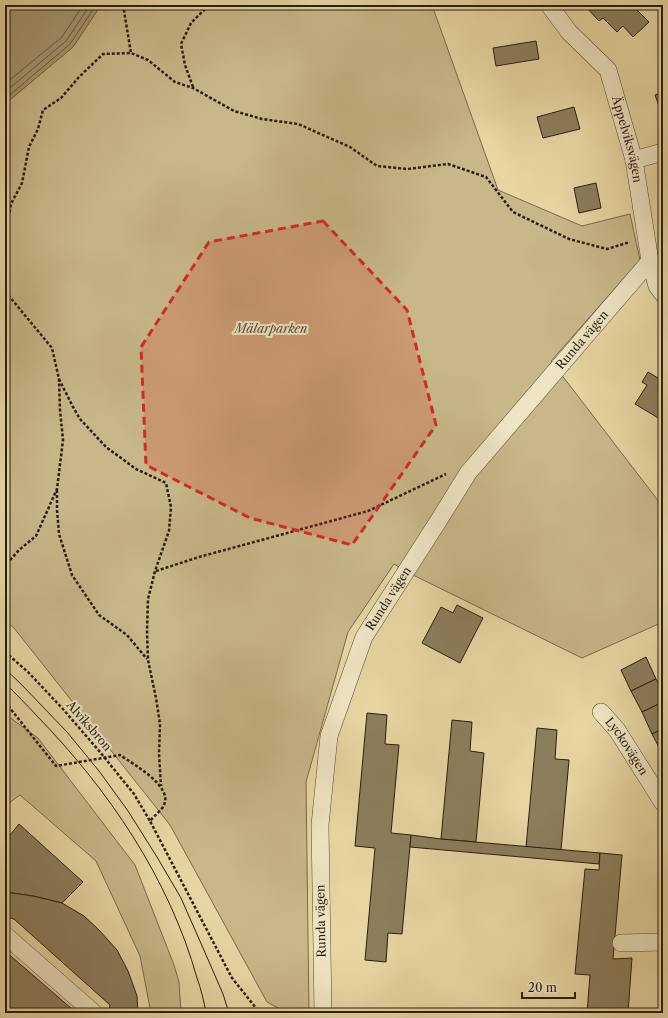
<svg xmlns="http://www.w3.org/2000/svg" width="668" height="1018" font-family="'Libre Caslon Text',serif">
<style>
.green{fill:#c7b789;stroke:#786a4d}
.water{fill:#a69771;stroke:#74674b}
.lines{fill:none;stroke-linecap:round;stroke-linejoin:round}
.shore{stroke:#685a41;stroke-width:1}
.building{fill:#8c7e5c;stroke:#291e11}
.minor-casing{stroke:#584c35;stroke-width:18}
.path{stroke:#291e11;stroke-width:2.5;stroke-dasharray:3 2;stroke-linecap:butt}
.minor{stroke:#efe4c3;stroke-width:17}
.tram{stroke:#291e11;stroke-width:1}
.path-bridge{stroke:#291e11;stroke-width:2.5;stroke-dasharray:3 2;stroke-linecap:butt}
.marked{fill:#d62828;fill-opacity:0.2;stroke:#d62828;stroke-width:3;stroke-dasharray:8 5;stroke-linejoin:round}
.labels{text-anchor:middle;stroke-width:4;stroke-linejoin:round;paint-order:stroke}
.street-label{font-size:12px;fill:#291e11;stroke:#efe4c3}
.park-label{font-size:12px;font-style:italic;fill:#584c35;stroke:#efe4c3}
</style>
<rect width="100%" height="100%" fill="#e7d6a2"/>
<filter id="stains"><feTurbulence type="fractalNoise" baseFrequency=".005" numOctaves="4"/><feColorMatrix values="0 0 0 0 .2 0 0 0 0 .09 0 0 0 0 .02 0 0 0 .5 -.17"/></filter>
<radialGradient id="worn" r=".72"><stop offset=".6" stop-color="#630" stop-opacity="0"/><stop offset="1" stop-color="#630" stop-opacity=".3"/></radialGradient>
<!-- green -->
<g class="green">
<path d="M101,5H432L498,190L582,226L630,214L640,260L551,361L663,507V622L582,658L413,575L394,564L348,632L306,782L309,1013H287L267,1002L170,825L14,628L5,621V104L73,47Z"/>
<path d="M5,714L38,738L135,865L174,965L179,982L181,1013H151L140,956L96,861L20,795L5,806Z"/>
</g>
<!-- water -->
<path class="water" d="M5,5H101L73,47L5,104Z"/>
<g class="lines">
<!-- shore -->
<g class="shore">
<path d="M5,84L62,37L83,5"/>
<path d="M5,92L66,41L90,5"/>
<path d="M5,99L70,44L96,5"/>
</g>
</g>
<!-- building -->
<g class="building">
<path d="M584,5H607L610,8L613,5H632L649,22L633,37L623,26L617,32L603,18L599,21Z"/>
<path d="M536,41L539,59L496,66L493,48Z"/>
<path d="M663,92V117L655,95Z"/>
<path d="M574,107L580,129L543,138L537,117Z"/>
<path d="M596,183L601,208L579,213L574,188Z"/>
<path d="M648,372L663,381V415L660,419L635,404L647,385L642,382Z"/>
<path d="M457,605L483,618L460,663L422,643L441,607L453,613Z"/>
<path d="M646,657L656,679L631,691L621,670Z"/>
<path d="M656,679L663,692V702L642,712L631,691Z"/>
<path d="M663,702V729L652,734L642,712Z"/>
<path d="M367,713L387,715L385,744L399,745L391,833L411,835L402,934L388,933L386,962L365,960L375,848L355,846Z"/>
<path d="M452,720L472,722L470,751L484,753L476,842L441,839Z"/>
<path d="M537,728L557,730L555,759L569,760L561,850L526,847Z"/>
<path d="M663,729V755L652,734Z"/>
<path d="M19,824L83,882L62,903L33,896L5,892V832L10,835Z"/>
<path d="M411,835L441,839L600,853L599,864L410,847Z"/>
<path d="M600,853L622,855L613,959L632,958L628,1013H587L590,975L575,974L585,869L599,870Z"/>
<path d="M5,892L33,896L62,903L84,916L99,930L117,950L128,971L137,996L138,1013H111L109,1011L110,1005L14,919L6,917L5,912Z"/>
<path d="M5,951L72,1009H78L81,1013H5Z"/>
</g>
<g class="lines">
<!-- minor casing -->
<g class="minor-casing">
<g id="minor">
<path id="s1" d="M549,5L569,32L608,70L634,160L650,261L657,286L663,294"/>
<path d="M634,160L663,152"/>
<path id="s2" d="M601,712L617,730L663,803"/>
<path d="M5,935L94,1013"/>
<path d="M621,943L663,942"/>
<path id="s3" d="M323,1013L320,825L329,736L364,637L439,520L468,473L650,261"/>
</g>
</g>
<!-- path -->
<g class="path">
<path d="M126,5L124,11L131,53"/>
<path d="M193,87L185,65L181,44L191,23L209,5"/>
<path d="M5,237L11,204L22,183L29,147L38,129L43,110L61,98L79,77L103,54L131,53L148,60L175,82L193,88L234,111L262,119L298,124L350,147L377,166L407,169L448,164L486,177L513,212L569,239L607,249L630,242"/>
<path d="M5,245L9,296L52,348L59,379L60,410L63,440L57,489L36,536L19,550L5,566"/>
<path d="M59,379L73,407L80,419L106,447L136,469L166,483L171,507L169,531L155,571L148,599L147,632L148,660L156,698L160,724L159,754L161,786"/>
<path d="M57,490V510L59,534L72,575L99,615L127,635L147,659"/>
<path d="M156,571L199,557L368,511L446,474"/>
<path d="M5,702L56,766L120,755C133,764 173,786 164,805C162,810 154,816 150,821L232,978L260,1013"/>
</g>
<!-- minor -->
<use href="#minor" class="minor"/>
<!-- tram -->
<g class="tram">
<path d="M5,669L20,683L67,732L99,771L128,811L157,857L181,898L203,948L223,994L229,1013"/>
<path d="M5,683C16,694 27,705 37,716C108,789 169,878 197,978C201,989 204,1001 206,1013"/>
</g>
<!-- path-bridge -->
<path class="path-bridge" d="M5,652L28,672L62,708L100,752L134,794L150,821"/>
</g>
<!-- marked area -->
<path class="marked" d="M323,221L407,310L436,425L352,545L250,518L146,465L141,347L209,242Z"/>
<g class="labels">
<!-- street labels -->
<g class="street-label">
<text dy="4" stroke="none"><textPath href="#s1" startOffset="160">Äppelviksvägen</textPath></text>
<text dy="4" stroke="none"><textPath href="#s3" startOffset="752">Runda vägen</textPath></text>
<text dy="4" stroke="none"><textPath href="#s3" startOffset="428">Runda vägen</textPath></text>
<text transform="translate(89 726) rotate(49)" y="4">Alviksbron</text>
<text dy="4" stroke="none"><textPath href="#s2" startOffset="43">Lyckovägen</textPath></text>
<text transform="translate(321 921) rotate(-91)" y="4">Runda vägen</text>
</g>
<!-- park labels -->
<g class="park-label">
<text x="271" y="333">Mälarparken</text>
</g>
</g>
<!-- margin -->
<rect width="668" height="1018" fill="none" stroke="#e7d6a2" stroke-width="20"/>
<rect x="6" y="6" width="656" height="1006" fill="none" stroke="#291e11" stroke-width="2"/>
<rect x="10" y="10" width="648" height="998" fill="none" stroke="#291e11"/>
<!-- scale -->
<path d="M522 992v6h53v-6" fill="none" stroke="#291e11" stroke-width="2"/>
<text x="528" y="992" font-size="12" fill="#291e11" stroke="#efe4c3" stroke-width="3" paint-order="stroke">20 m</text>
<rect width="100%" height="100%" filter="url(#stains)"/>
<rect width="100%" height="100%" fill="url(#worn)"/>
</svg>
